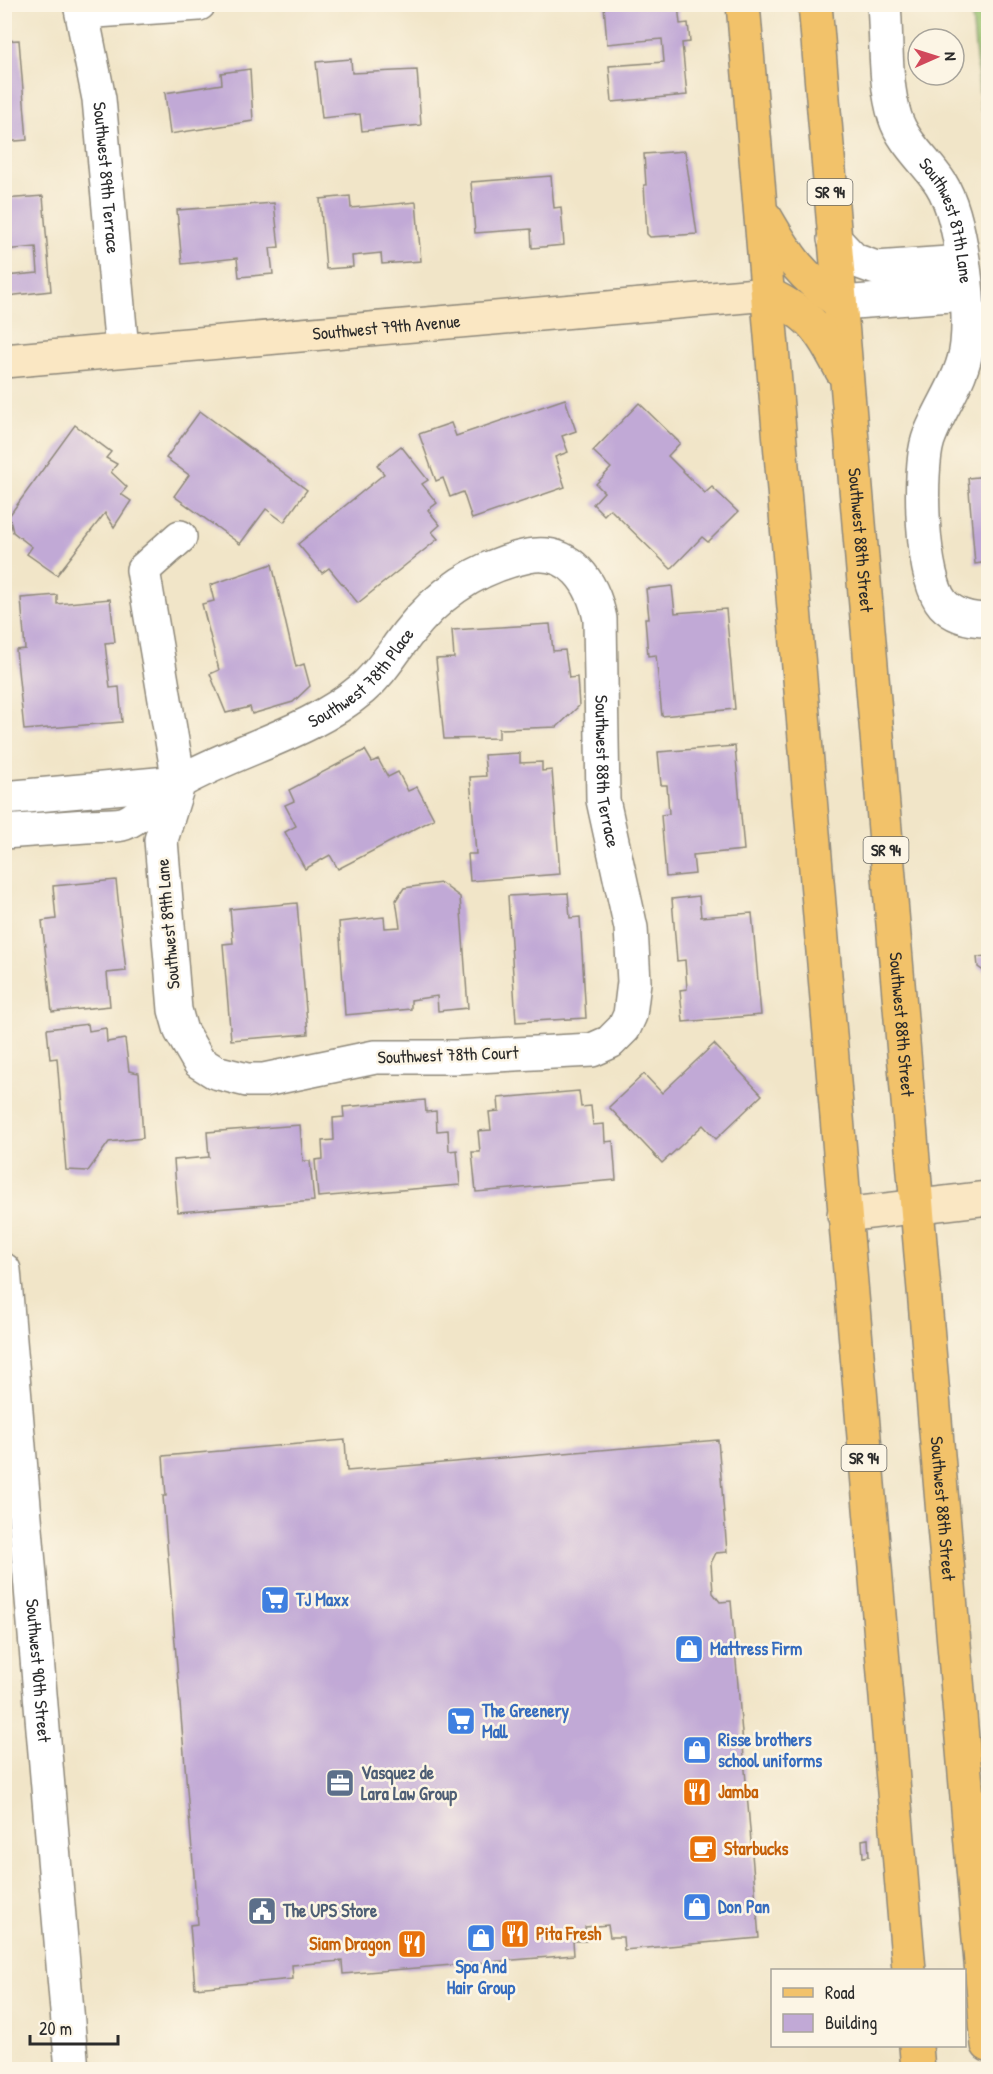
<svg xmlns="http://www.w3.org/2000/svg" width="993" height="2074" font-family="'Patrick Hand',sans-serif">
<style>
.green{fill:#9cc572;stroke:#64784e;stroke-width:1.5}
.building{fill:#c1a9d6}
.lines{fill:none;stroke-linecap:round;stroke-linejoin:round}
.street-casing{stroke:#8e887a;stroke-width:36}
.secondary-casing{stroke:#8e887a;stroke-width:36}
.primary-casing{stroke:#8e887a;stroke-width:36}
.street{stroke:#fff;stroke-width:33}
.secondary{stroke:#fae7c3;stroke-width:33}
.primary{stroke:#f2c26a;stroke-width:33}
.labels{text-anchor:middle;stroke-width:5;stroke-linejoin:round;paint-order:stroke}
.shield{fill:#fcf5e5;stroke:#6a6863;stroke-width:1.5}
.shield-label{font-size:16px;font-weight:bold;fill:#2b2b2b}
.street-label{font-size:18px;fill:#2b2b2b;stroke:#fcf5e5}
.shop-label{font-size:18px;font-weight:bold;fill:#366cbe;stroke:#fcf5e5;text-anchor:start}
.service-label{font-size:18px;font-weight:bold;fill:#4e5e75;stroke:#fcf5e5;text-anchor:start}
.food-label{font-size:18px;font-weight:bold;fill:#c56008;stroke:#fcf5e5;text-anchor:start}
</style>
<rect width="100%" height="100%" fill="#fcf5e5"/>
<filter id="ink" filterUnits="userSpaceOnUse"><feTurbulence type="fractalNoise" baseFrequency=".0167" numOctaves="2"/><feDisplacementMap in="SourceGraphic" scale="12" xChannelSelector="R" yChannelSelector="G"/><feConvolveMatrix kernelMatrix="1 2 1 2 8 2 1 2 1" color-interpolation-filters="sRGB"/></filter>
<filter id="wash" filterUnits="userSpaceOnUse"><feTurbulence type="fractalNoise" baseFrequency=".008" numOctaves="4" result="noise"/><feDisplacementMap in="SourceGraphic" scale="24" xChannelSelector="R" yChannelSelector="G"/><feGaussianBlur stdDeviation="1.35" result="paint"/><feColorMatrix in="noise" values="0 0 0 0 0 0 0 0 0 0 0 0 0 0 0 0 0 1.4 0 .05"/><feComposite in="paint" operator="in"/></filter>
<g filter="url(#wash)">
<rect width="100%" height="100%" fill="#f1e5c8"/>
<!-- green -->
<path class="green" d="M971,5H988V117L981,110Z"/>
<g id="blocks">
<!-- building -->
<g class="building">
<path d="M604,5H678L680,24L688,23L690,42L682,43L687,95L612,102L609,66L664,62L662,39L607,44Z"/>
<path d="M19,40L27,140L4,142V41Z"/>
<path d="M351,59L352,73L417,70L421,125L362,131L360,114L322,118L316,62Z"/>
<path d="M250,69L253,121L170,134L165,93L222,84L221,73Z"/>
<path d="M685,151L697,234L650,237L647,234L644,185H646L644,154Z"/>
<path d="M551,176L554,208L561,207L564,245L532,248L531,229L475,233L471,182Z"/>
<path d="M43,196L51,291L7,296L5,276L38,273L36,247L4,250V199Z"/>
<path d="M350,196L351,208L416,202L421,261L382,264L381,253L352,256L353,267L326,269L320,199Z"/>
<path d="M274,203L279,247L270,248L273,274L239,277L237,258L182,264L177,210Z"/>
<path d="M565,399L576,431L562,436L568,452L555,457L565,487L472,519L463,492L450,497L443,478L436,481L419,434L451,423L456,436Z"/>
<path d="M639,403L680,443L668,456L705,493L712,487L738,512L708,542L702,537L671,569L610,509L604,515L593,504L604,492L596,484L611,468L593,451Z"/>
<path d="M200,411L307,490L284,522L266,509L240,544L174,496L189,475L166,458Z"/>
<path d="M75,425L111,452L106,458L117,464L111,472L127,487L121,494L131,501L114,527L105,513L57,575L27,554L32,547L13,532L9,516Z"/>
<path d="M401,446L428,480L422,484L437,503L428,510L440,525L432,532L438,539L358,603L329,568L322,573L298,544L384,474L377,465Z"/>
<path d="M988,476V562L975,564L968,478Z"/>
<path d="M272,564L296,667L304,664L310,686L293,702L252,714L250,707L226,713L210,674L219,670L202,604L214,601L210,585Z"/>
<path d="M672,586L675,613L726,609L735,709L662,716L656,655L648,656L645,618H649L646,589Z"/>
<path d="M57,595V604L110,599L115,642L105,643L110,688L119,687L122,722L24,730L16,650L25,649L21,598Z"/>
<path d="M550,624L553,651L565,650L569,678L577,677L579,706L557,727L499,729V738L444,739L436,659L454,658L452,630Z"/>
<path d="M735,746L744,850L693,855L695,874L666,877L661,815L669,814L667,785H661L658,752Z"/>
<path d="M365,750L372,762L378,759L388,777L398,772L408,791L417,787L434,819L338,869L330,855L305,869L285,832L296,826L285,805L294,801L289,790Z"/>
<path d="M520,753V763L542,762V771L552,770L560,874L470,881L468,854H476L470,777L486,776L484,755Z"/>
<path d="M116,880L126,971L107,973L110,1006L52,1012L42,921L56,919L53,886Z"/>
<path d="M441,883L460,897L468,1008L438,1011L437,996L411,1000V1009L345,1015L339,922L384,917L385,928L400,927L396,900L404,888Z"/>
<path d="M568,893L570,918L580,917L586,1018L516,1022L508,896Z"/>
<path d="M699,896L701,917L752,913L761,1015L683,1022L680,990L687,989L685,960L677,961L672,899Z"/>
<path d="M297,903L308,1034L231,1040L223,944L233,943L230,909Z"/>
<path d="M988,956V974L978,967L977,957Z"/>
<path d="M88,1024L89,1031L106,1028L107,1042L125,1039L129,1071L139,1073L143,1138L109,1142L88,1171L66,1170L57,1058L50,1059L47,1029Z"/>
<path d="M714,1044L762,1095L716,1139L703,1125L662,1163L609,1107L644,1074L662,1093Z"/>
<path d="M579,1091L581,1107L591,1106L593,1125L604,1124L605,1142L613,1141L616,1180L476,1192L472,1152H480L478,1131L491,1130L489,1112L499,1111L498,1098Z"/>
<path d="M425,1100L426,1112L436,1111L437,1131L448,1130L449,1151L457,1150L460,1185L318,1197L315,1160L323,1159L322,1141L334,1140L333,1118L344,1117L343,1107Z"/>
<path d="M300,1125L303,1161H310L314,1201L178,1212L174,1160L209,1157L207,1132Z"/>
<path d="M345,1440L347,1471L718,1440L727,1552L716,1553L711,1563L713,1593L720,1602L731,1601L759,1938L624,1950L623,1937H610L608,1925L585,1927L586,1941H573L574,1955L343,1974L342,1961L292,1965L293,1979L195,1988L190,1925L198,1924L163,1496H166L163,1456Z"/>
<path d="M868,1839L869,1856L863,1857L862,1840Z"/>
</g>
</g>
</g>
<g filter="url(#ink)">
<use href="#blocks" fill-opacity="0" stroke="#8e887a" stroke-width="1.5"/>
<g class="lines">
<!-- street casing -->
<g class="street-casing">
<g id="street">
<path id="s1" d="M80,4L99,99L122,350"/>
<path id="s2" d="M884,4C887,41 884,82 895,117C903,143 927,162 941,184C962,217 971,306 967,344C964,378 939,408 928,440C918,471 921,580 943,604C955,617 971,620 988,620"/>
<path d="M82,12L199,4"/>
<path d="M834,239L854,260L876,268L963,262"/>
<path d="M840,303L965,294"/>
<path d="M4,798L179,782"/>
<path id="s3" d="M4,832C32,830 59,828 86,826C98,825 111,826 122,824C137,821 165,790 181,781C240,748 310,733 362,689C381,673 393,652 408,633C438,594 479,566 528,556C571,548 593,583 600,619L603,800L631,928L634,982L630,1015L624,1028L610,1042L592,1050L456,1057H375L264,1080H247L215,1072L199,1062L181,1031L175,1010L161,840L179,782L143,570L180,537"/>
<path id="s4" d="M4,1270L72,2070"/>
</g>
</g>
<!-- secondary casing -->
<g class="secondary-casing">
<g id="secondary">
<path id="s5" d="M4,361L768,294"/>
<path d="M844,1215L988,1198"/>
</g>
</g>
<!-- primary casing -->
<g class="primary-casing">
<g id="primary">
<path d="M743,4L909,1970"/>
<path id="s6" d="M815,4L988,2045"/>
<path d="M766,218C789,258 801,276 840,303"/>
<path d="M768,294C812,316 819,328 842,371"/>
<path d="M916,2046L918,2070"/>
</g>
</g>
<!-- street -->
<use href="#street" class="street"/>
<!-- secondary -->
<use href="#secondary" class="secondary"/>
<!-- primary -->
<use href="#primary" class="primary"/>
</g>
</g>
<!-- icons -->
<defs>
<g id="supermarket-square" transform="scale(1.5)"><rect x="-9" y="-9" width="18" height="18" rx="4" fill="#3f7fe0" stroke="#fcf5e5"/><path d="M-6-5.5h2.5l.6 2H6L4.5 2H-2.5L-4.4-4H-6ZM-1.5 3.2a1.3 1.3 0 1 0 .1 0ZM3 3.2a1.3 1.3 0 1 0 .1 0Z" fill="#fff"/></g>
<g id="shop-square" transform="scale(1.5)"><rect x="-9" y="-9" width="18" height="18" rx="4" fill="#3f7fe0" stroke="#fcf5e5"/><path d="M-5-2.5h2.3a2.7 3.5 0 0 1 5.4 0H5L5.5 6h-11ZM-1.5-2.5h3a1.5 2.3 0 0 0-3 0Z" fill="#fff"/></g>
<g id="office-square" transform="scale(1.5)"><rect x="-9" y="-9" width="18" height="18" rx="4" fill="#5c6f8a" stroke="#fcf5e5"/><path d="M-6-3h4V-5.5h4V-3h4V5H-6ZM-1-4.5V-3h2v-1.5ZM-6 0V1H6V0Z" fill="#fff"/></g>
<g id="restaurant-square" transform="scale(1.5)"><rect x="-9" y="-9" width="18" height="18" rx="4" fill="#e8710a" stroke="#fcf5e5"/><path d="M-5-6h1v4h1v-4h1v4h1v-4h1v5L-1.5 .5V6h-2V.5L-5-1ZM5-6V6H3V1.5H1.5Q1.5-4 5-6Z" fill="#fff"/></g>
<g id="cafe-square" transform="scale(1.5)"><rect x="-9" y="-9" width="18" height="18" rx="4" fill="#e8710a" stroke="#fcf5e5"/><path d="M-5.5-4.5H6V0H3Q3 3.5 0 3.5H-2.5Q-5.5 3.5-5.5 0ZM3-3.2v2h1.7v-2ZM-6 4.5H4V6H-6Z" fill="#fff"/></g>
<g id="civic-square" transform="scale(1.5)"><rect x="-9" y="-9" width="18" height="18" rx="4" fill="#5c6f8a" stroke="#fcf5e5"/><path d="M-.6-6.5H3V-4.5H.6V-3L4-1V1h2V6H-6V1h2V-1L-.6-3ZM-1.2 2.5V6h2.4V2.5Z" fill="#fff"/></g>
</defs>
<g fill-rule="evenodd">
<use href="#supermarket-square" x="275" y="1600"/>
<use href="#shop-square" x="689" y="1649"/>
<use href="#supermarket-square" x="461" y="1721"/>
<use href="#shop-square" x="697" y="1750"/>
<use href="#office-square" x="340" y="1783"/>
<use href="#restaurant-square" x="697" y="1792"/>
<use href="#cafe-square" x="703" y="1849"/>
<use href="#shop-square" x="697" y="1907"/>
<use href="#civic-square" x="262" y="1911"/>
<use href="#restaurant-square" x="515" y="1934"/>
<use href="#shop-square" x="481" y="1938"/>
<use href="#restaurant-square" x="412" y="1944"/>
</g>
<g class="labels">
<!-- shield labels -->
<g class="shield">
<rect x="807.5" y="179" width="45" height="26" rx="4.5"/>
<rect x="863.5" y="837" width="45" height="26" rx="4.5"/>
<rect x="841.5" y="1445" width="45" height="26" rx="4.5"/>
</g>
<g class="shield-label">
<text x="830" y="198">SR 94</text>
<text x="886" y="856">SR 94</text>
<text x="864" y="1464">SR 94</text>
</g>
<!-- street labels -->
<g class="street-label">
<text dy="6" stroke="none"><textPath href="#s1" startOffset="176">Southwest 89th Terrace</textPath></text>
<text dy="6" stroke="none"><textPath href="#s2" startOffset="232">Southwest 87th Lane</textPath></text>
<text dy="6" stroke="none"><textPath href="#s5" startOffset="384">Southwest 79th Avenue</textPath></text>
<text dy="6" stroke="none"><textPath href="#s6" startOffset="538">Southwest 88th Street</textPath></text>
<text dy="6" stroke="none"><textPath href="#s3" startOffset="402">Southwest 78th Place</textPath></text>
<text dy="6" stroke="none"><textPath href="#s3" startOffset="874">Southwest 88th Terrace</textPath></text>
<text transform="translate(168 924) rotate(-95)" y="6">Southwest 89th Lane</text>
<text dy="6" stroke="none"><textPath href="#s6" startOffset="1024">Southwest 88th Street</textPath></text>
<text transform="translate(448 1055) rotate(-2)" y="6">Southwest 78th Court</text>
<text dy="6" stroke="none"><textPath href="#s6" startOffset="1510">Southwest 88th Street</textPath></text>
<text dy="6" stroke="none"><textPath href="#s4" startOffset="402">Southwest 90th Street</textPath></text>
</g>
<!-- shop labels -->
<g class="shop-label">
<text x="296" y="1606">TJ Maxx</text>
<text x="710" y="1655">Mattress Firm</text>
<text x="482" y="1717">The Greenery<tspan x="482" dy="21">Mall</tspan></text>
<text x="718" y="1746">Risse brothers<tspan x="718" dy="21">school uniforms</tspan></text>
<text x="718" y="1913">Don Pan</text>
<text x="481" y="1973" text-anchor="middle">Spa And<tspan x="481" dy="21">Hair Group</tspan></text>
</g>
<!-- service labels -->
<g class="service-label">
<text x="361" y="1779">Vasquez de<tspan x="361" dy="21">Lara Law Group</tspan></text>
<text x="283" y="1917">The UPS Store</text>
</g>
<!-- food labels -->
<g class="food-label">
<text x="718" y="1798">Jamba</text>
<text x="724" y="1855">Starbucks</text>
<text x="536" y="1940">Pita Fresh</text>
<text x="391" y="1950" text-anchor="end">Siam Dragon</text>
</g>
</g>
<!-- margin -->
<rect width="993" height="2074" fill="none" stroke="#fcf5e5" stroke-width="24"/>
<!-- legend -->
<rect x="771" y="1969" width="195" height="78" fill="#fcf5e5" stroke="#a8a49b" stroke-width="1.5"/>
<rect x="783" y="1988" width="30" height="9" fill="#f2c26a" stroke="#a8a49b" stroke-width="1.5"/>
<text x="825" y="1999" font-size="18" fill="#2b2b2b">Road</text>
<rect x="783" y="2014" width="30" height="18" fill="#c1a9d6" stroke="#a8a49b" stroke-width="1.5"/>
<text x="825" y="2029" font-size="18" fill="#2b2b2b">Building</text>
<!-- north arrow -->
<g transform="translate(936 57) rotate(87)"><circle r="28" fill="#fcf5e5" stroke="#a8a49b" stroke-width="1.5"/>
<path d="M0-4.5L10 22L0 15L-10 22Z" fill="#d1495b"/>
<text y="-9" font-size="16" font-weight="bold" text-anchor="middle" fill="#2b2b2b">N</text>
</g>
<!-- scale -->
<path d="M30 2035v9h88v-9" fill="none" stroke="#2b2b2b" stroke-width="3"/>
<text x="39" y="2035" font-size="18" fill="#2b2b2b" stroke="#fcf5e5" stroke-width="4.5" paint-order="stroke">20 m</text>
</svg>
